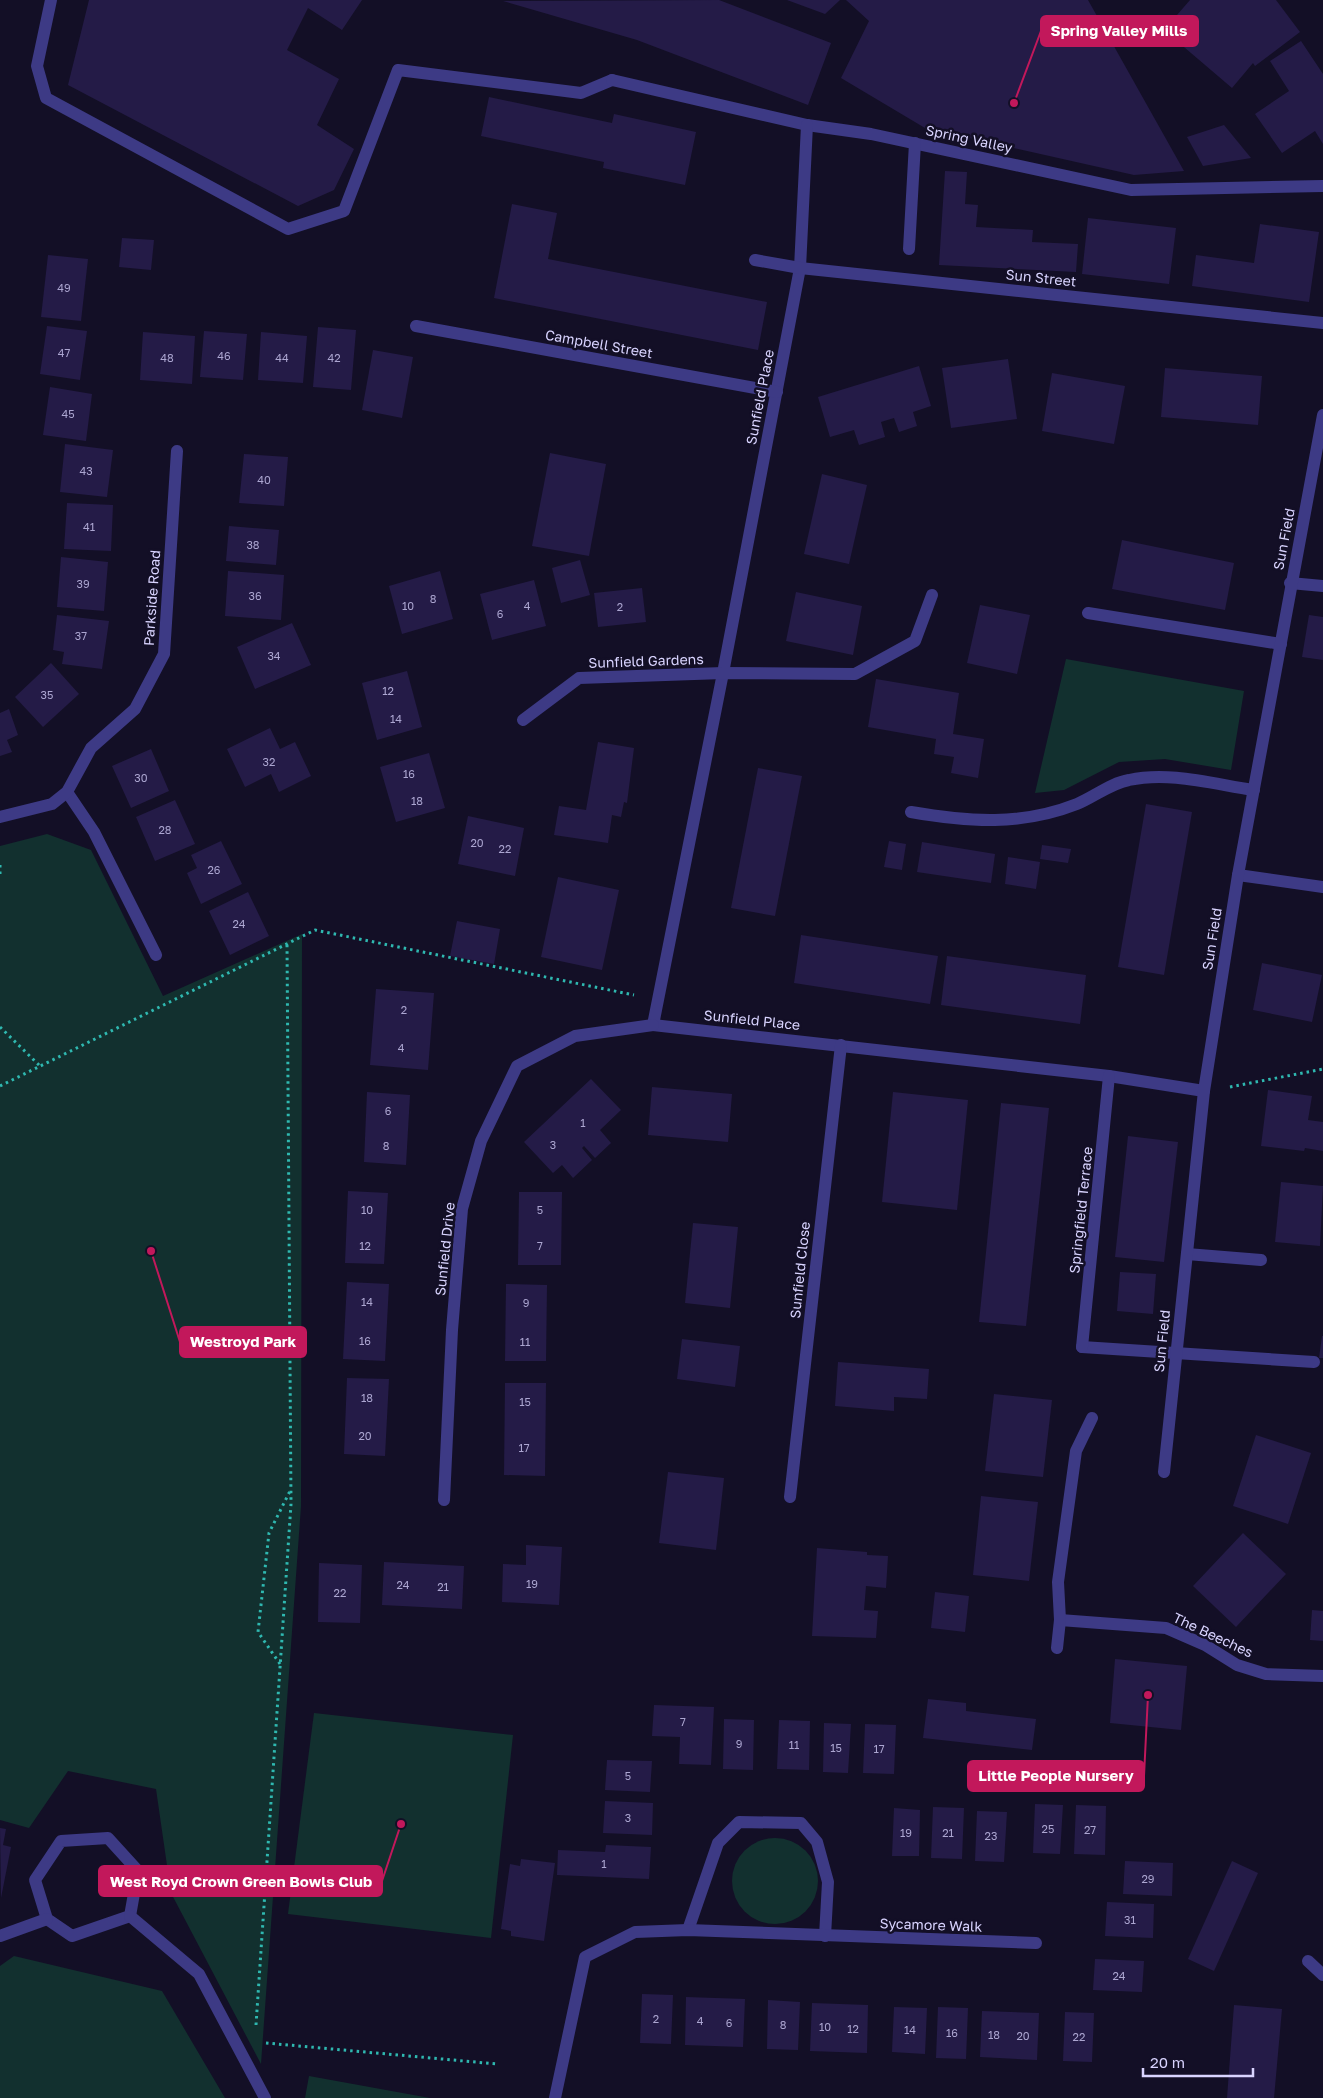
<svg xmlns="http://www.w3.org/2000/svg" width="1323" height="2098" font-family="'Golos Text',sans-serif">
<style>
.green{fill:#12302f}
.building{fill:#241b47}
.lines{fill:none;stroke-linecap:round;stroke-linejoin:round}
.path{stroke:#2fb8b0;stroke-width:3;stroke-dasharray:2.5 4;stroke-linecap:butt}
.service{stroke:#3d3a85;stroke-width:12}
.minor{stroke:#3d3a85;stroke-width:12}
.labels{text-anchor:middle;stroke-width:5;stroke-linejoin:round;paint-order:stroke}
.number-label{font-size:11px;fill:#aca6d1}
.street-label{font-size:14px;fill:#d9d4ff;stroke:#130f26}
.leader{fill:none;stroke:#c2185b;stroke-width:2}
.callout-dot{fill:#c2185b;stroke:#130f26;stroke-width:2}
.callout{fill:#c2185b;stroke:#c2185b;stroke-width:2}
.callout-label{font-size:15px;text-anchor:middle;font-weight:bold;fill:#fff}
</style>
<rect width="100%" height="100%" fill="#130f26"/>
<!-- green -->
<g class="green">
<path d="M1066,659L1244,691L1231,770L1165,759L1119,762L1064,790L1035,793Z"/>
<path d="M47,834L91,850L163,996L302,934L301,1506L261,2064L171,1893L156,1789L68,1771L29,1828L0,1820V846Z"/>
<path d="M314,1713L513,1735L491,1938L288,1914Z"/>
<circle cx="775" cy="1881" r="43"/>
<path d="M14,1956L162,1991L225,2098H0V1966Z"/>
<path d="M309,2076L430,2098H305Z"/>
</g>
<!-- building -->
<g class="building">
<path d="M89,0H362L342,30L308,8L287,50L339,79L317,125L354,149L334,190L298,206L68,85Z"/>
<path d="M719,0L831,43L808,105L637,40L503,1Z"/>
<path d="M787,0H840L825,14Z"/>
<path d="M846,0H1088L1184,171L1134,175L925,128L841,78L869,21Z"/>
<path d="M1190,0H1276L1300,32L1255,66L1253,63L1232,88L1164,30Z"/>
<path d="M1301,41L1323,74V144L1315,131L1282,153L1255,114L1289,91L1270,61Z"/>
<path d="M489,97L612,123L614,114L696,132L685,185L603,168L604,162L481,136Z"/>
<path d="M1224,125L1251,158L1203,166L1187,137Z"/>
<path d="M945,171L967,172L965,204L978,205L976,227L1033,230L1032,242L1078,244L1076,272L939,265Z"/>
<path d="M512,204L557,213L548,259L767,302L758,350L494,298Z"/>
<path d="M1088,218L1176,228L1169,284L1082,274Z"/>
<path d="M1260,224L1319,232L1309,302L1192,286L1196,255L1254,263Z"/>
<path d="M122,238L154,240L151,270L119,267Z"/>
<path d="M48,255L88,259L81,321L41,317Z"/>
<path d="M47,326L87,331L80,380L40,374Z"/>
<path d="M318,327L356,330L351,390L313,387Z"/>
<path d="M204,331L247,334L243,380L200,377Z"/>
<path d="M143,332L195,336L192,384L140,380Z"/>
<path d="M261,332L307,336L303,383L258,380Z"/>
<path d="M373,350L413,357L402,418L362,410Z"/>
<path d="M1008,359L1017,419L951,428L942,368Z"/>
<path d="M919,366L931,406L913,412L917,426L899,432L894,418L881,422L885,437L859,445L854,430L830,437L818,397Z"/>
<path d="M1165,368L1262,376L1258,425L1161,417Z"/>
<path d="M1052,373L1125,386L1114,444L1042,431Z"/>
<path d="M50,387L92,394L86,441L43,435Z"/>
<path d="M65,444L113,450L107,497L60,492Z"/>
<path d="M550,453L606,464L589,556L532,546Z"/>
<path d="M244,454L288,457L284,506L239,503Z"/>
<path d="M822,474L867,485L849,564L804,554Z"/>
<path d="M67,503L113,505L111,551L64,549Z"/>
<path d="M229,526L279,530L276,565L226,561Z"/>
<path d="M1122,540L1234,563L1225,610L1112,589Z"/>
<path d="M61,557L108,562L104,611L57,607Z"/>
<path d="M580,560L590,595L561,603L552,568Z"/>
<path d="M228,571L284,575L281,620L225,616Z"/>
<path d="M440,571L453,619L402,634L389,586Z"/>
<path d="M534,580L546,626L492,640L480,594Z"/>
<path d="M642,588L646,622L598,627L594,593Z"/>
<path d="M796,592L862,606L853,655L786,641Z"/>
<path d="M980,605L1030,615L1017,674L967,663Z"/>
<path d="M57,615L109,621L102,669L62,664L64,652L53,650Z"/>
<path d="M1309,615L1323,617V660L1302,657Z"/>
<path d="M292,623L311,665L255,689L237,647Z"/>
<path d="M51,663L79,694L43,727L15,697Z"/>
<path d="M407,671L422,727L377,740L362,683Z"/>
<path d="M876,679L959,693L953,734L984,739L978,778L951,773L954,757L934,754L936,739L868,727Z"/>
<path d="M9,709L18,735L7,740L12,752L0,756V713Z"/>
<path d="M270,728L280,749L295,742L311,776L279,792L271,774L245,787L227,749Z"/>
<path d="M598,742L634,748L627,803L624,802L621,817L612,815L608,843L554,835L559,806L586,810Z"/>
<path d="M151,749L169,791L131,808L112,766Z"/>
<path d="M429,753L445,808L396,822L380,767Z"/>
<path d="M758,768L802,776L775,916L731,908Z"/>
<path d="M175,800L195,844L155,861L136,817Z"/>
<path d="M1146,804L1192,812L1164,975L1118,967Z"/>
<path d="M468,816L524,828L515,876L458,864Z"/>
<path d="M221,841L242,884L201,904L187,873L197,868L191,855Z"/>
<path d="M889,841L906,844L902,870L884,867Z"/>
<path d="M922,842L995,854L991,883L917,872Z"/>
<path d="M1042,845L1071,849L1068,863L1040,859Z"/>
<path d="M1008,857L1040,862L1036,889L1005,884Z"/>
<path d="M558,877L619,890L602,970L541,957Z"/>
<path d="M248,892L269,936L230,955L209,911Z"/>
<path d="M457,921L500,929L494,964L450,956Z"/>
<path d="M801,935L938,956L930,1004L794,983Z"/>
<path d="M947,956L1086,975L1080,1024L941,1005Z"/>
<path d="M1262,963L1322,975L1312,1022L1253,1010Z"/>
<path d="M376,989L434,993L428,1070L370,1065Z"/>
<path d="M591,1079L621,1110L600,1130L611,1143L595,1158L584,1146L582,1148L592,1160L573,1178L562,1165L553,1173L524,1142Z"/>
<path d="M652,1087L732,1094L728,1142L648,1135Z"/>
<path d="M1268,1090L1312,1096L1308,1120L1323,1122V1151L1305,1148L1304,1151L1261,1146Z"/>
<path d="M367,1092L410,1095L406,1165L364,1162Z"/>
<path d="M893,1092L968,1100L957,1210L882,1202Z"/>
<path d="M1001,1103L1049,1108L1026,1326L979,1322Z"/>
<path d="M1128,1136L1178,1142L1164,1262L1115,1257Z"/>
<path d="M1281,1182L1323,1186L1320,1246L1275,1242Z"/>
<path d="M348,1191L388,1193L384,1264L345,1263Z"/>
<path d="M519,1192H562L561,1265H518Z"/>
<path d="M693,1223L738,1227L730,1308L685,1303Z"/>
<path d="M1120,1272L1156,1274L1153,1314L1117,1311Z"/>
<path d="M347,1282L389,1284L385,1361L343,1359Z"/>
<path d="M506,1284L547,1285L546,1361H505Z"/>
<path d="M1322,1336H1323V1358H1319Z"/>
<path d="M682,1339L740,1346L735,1387L677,1379Z"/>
<path d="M838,1362L929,1369L927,1399L894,1397V1411L835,1406Z"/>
<path d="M347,1378L389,1379L385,1456L344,1454Z"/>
<path d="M505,1383H546L545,1476L504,1475Z"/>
<path d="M994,1394L1052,1400L1043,1477L985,1471Z"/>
<path d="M1256,1435L1311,1453L1288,1524L1233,1506Z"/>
<path d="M668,1472L724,1478L716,1550L659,1543Z"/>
<path d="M981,1496L1038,1502L1029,1581L973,1575Z"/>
<path d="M1243,1533L1286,1574L1236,1627L1193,1586Z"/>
<path d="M526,1545L562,1547L559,1605L502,1602L503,1564L526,1565Z"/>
<path d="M817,1548L867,1552V1555L888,1556L886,1588L866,1586L864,1610L878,1611L876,1638L812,1636Z"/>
<path d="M384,1562L464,1566L462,1609L382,1605Z"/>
<path d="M319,1563L362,1565L360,1623L318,1622Z"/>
<path d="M935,1592L969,1596L965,1632L931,1628Z"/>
<path d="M1312,1610L1323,1611V1641L1310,1640Z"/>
<path d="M1115,1659L1187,1666L1181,1730L1110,1723Z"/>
<path d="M928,1699L966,1703V1711L1036,1719L1032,1750L923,1738Z"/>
<path d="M654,1705L714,1707L711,1765L679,1764L680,1737L652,1736Z"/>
<path d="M724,1719L754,1720L753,1770L723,1769Z"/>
<path d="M779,1720L810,1721L809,1770L777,1769Z"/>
<path d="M824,1723L851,1724L848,1773L823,1772Z"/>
<path d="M865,1724L896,1725L894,1774L863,1773Z"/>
<path d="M607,1760L652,1761L650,1792L605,1790Z"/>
<path d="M605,1801L653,1803L652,1835L603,1833Z"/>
<path d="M1035,1804L1063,1805L1060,1854L1033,1853Z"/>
<path d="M1076,1805L1106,1806L1105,1855L1074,1854Z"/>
<path d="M933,1807L964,1808L962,1859L931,1858Z"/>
<path d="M894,1808L920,1810L919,1856H892Z"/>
<path d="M977,1811L1007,1812L1004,1862L975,1861Z"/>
<path d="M0,1828L6,1829L3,1845L11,1847L1,1898Z"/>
<path d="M606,1845L651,1847L649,1879L557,1875L558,1850L605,1852Z"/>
<path d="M521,1859L555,1863L544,1941L511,1936V1931L501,1929L510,1864L520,1866Z"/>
<path d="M1125,1861L1173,1863L1172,1896L1123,1894Z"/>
<path d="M1232,1861L1258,1873L1214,1971L1188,1959Z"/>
<path d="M1107,1902L1154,1904L1153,1938L1105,1936Z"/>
<path d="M1095,1959L1144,1961L1142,1992L1093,1990Z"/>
<path d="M642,1994L673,1995L671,2044L640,2043Z"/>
<path d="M686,1997L745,1999L743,2047L685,2045Z"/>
<path d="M768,2000L800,2002L798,2050L767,2049Z"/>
<path d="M812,2003L868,2005L867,2053L810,2051Z"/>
<path d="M1234,2005L1282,2009L1274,2098H1227Z"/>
<path d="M894,2007L927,2008L925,2054L892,2052Z"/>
<path d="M938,2007L968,2008L966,2059L936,2058Z"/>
<path d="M982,2011L1039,2013L1037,2060L980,2057Z"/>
<path d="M1065,2012L1094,2013L1092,2062L1063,2061Z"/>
</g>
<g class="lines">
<!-- path -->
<g class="path">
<path d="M0,865V874"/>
<path d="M0,1027L40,1066"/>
<path d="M0,1086L315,930L634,995"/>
<path d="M1230,1087L1323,1069"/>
<path d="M280,1664L258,1632L269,1533L290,1491"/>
<path d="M256,2025L291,1504L287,944"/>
<path d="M266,2043L497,2064"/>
</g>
<!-- service -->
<g class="service">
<path d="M51,0L37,66L46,98L288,229L344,211L398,70L581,93L612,80"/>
<path d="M1088,613L1281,644"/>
<path d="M67,792L94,832L156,955"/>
<path d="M911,812C969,822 1021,826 1077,804C1094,797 1111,783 1129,780C1169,771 1213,784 1254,790"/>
<path d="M1082,1347L1314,1362"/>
<path d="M1060,1620L1166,1628L1205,1645L1237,1665L1266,1674L1323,1676"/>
<path d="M1057,1648L1060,1620L1058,1582L1076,1451L1092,1418"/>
<path d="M108,1838L138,1871L130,1916L72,1936L47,1919L35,1880L61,1841Z"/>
<path d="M130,1916L199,1974L265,2098"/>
<path d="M0,1936L47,1919"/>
</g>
<!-- minor -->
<g class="minor">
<path d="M612,80L807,125L871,134L1131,190L1323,186"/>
<path d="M807,125L800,268L723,673L653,1025L1109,1076L1204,1091"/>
<path d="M909,249L915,143"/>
<path d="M755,260L800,268L1323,323"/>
<path d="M416,326L777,392"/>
<path d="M1290,583L1323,586"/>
<path d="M523,720L579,678L723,673L855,674L915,641L932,595"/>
<path d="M0,817L52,804L67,792L91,748L135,709L164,654L177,451"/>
<path d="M1238,875L1323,887"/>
<path d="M1187,1254L1261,1260"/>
<path d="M1082,1347L1109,1076"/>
<path d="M1164,1472L1204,1091L1238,875L1323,415"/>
<path d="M790,1497L841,1045"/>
<path d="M444,1500L452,1330L462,1209L481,1141L517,1066L575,1036L653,1025"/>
<path d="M688,1930L718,1843L739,1822L801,1823L817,1842L828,1882L825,1936"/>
<path d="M1308,1961L1323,1975"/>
<path d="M555,2098L585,1957L635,1932L688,1930L1036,1943"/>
</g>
</g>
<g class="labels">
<!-- number labels -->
<g class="number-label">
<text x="64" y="292">49</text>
<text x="64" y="357">47</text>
<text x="224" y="360">46</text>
<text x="167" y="362">48</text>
<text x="282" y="362">44</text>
<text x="334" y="362">42</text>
<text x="68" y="418">45</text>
<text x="86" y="475">43</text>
<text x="264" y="484">40</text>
<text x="89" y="531">41</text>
<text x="253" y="549">38</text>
<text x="83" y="588">39</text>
<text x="255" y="600">36</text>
<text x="433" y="603">8</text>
<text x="408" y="610">10</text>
<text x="527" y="610">4</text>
<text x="620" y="611">2</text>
<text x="500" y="618">6</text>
<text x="81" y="640">37</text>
<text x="274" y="660">34</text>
<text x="388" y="695">12</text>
<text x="47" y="699">35</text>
<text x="396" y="723">14</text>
<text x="269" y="766">32</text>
<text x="409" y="778">16</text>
<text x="141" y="782">30</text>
<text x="417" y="805">18</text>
<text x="165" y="834">28</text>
<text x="477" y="847">20</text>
<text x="505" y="853">22</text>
<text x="214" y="874">26</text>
<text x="239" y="928">24</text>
<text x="404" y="1014">2</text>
<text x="401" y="1052">4</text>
<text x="388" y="1115">6</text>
<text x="583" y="1127">1</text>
<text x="553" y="1149">3</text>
<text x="386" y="1150">8</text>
<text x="367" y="1214">10</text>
<text x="540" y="1214">5</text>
<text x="365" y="1250">12</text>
<text x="540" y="1250">7</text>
<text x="367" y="1306">14</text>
<text x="526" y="1307">9</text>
<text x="365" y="1345">16</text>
<text x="525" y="1346">11</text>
<text x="367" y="1402">18</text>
<text x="525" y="1406">15</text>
<text x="365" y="1440">20</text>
<text x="524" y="1452">17</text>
<text x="532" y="1588">19</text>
<text x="403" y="1589">24</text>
<text x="443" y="1591">21</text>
<text x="340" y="1597">22</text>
<text x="683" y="1726">7</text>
<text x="739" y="1748">9</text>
<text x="794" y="1749">11</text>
<text x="836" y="1752">15</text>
<text x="879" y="1753">17</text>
<text x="628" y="1780">5</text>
<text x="628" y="1822">3</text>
<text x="1048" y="1833">25</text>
<text x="1090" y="1834">27</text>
<text x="906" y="1837">19</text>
<text x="948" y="1837">21</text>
<text x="991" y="1840">23</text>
<text x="604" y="1868">1</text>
<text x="1148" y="1883">29</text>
<text x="1130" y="1924">31</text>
<text x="1119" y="1980">24</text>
<text x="656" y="2023">2</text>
<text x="700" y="2025">4</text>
<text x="729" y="2027">6</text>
<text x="783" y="2029">8</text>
<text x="825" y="2031">10</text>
<text x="853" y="2033">12</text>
<text x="910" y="2034">14</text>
<text x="952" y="2037">16</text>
<text x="994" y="2039">18</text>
<text x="1023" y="2040">20</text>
<text x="1079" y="2041">22</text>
</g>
<!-- street labels -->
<g class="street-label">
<text transform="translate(969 139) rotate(12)" y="5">Spring Valley</text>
<text transform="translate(1041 278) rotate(6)" y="5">Sun Street</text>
<text transform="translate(599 344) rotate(10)" y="5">Campbell Street</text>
<text transform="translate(760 397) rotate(-79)" y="5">Sunfield Place</text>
<text transform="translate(1284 539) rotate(-79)" y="5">Sun Field</text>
<text transform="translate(152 598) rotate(-86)" y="5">Parkside Road</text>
<text transform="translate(646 661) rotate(-2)" y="5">Sunfield Gardens</text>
<text transform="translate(1212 939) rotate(-81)" y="5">Sun Field</text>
<text transform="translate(752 1020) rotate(6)" y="5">Sunfield Place</text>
<text transform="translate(1081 1210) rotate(-84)" y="5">Springfield Terrace</text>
<text transform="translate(445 1249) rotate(-84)" y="5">Sunfield Drive</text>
<text transform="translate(800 1270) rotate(-84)" y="5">Sunfield Close</text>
<text transform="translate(1162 1341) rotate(-84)" y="5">Sun Field</text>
<text transform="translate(1213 1635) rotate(25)" y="5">The Beeches</text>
<text transform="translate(931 1925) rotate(2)" y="5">Sycamore Walk</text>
</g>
</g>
<!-- callouts -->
<path class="leader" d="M1014 103L1041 31M151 1251L180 1342M1148 1695L1144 1776M401 1824L382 1881"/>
<g class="callout-dot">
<circle cx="1014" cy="103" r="5"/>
<circle cx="151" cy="1251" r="5"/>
<circle cx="1148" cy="1695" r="5"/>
<circle cx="401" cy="1824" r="5"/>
</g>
<g class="callout">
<rect x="1041" y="16" width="157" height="30" rx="5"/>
<rect x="180" y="1327" width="126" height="30" rx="5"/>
<rect x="968" y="1761" width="176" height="30" rx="5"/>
<rect x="99" y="1866" width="283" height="30" rx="5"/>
</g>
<g class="callout-label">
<text x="1119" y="36">Spring Valley Mills</text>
<text x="243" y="1347">Westroyd Park</text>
<text x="1056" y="1781">Little People Nursery</text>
<text x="241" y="1887">West Royd Crown Green Bowls Club</text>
</g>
<!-- scale -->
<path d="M1143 2068v8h110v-8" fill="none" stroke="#d9d4ff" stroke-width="2.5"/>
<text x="1150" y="2068" font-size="15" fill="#d9d4ff" stroke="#130f26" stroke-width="4" paint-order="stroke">20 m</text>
</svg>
